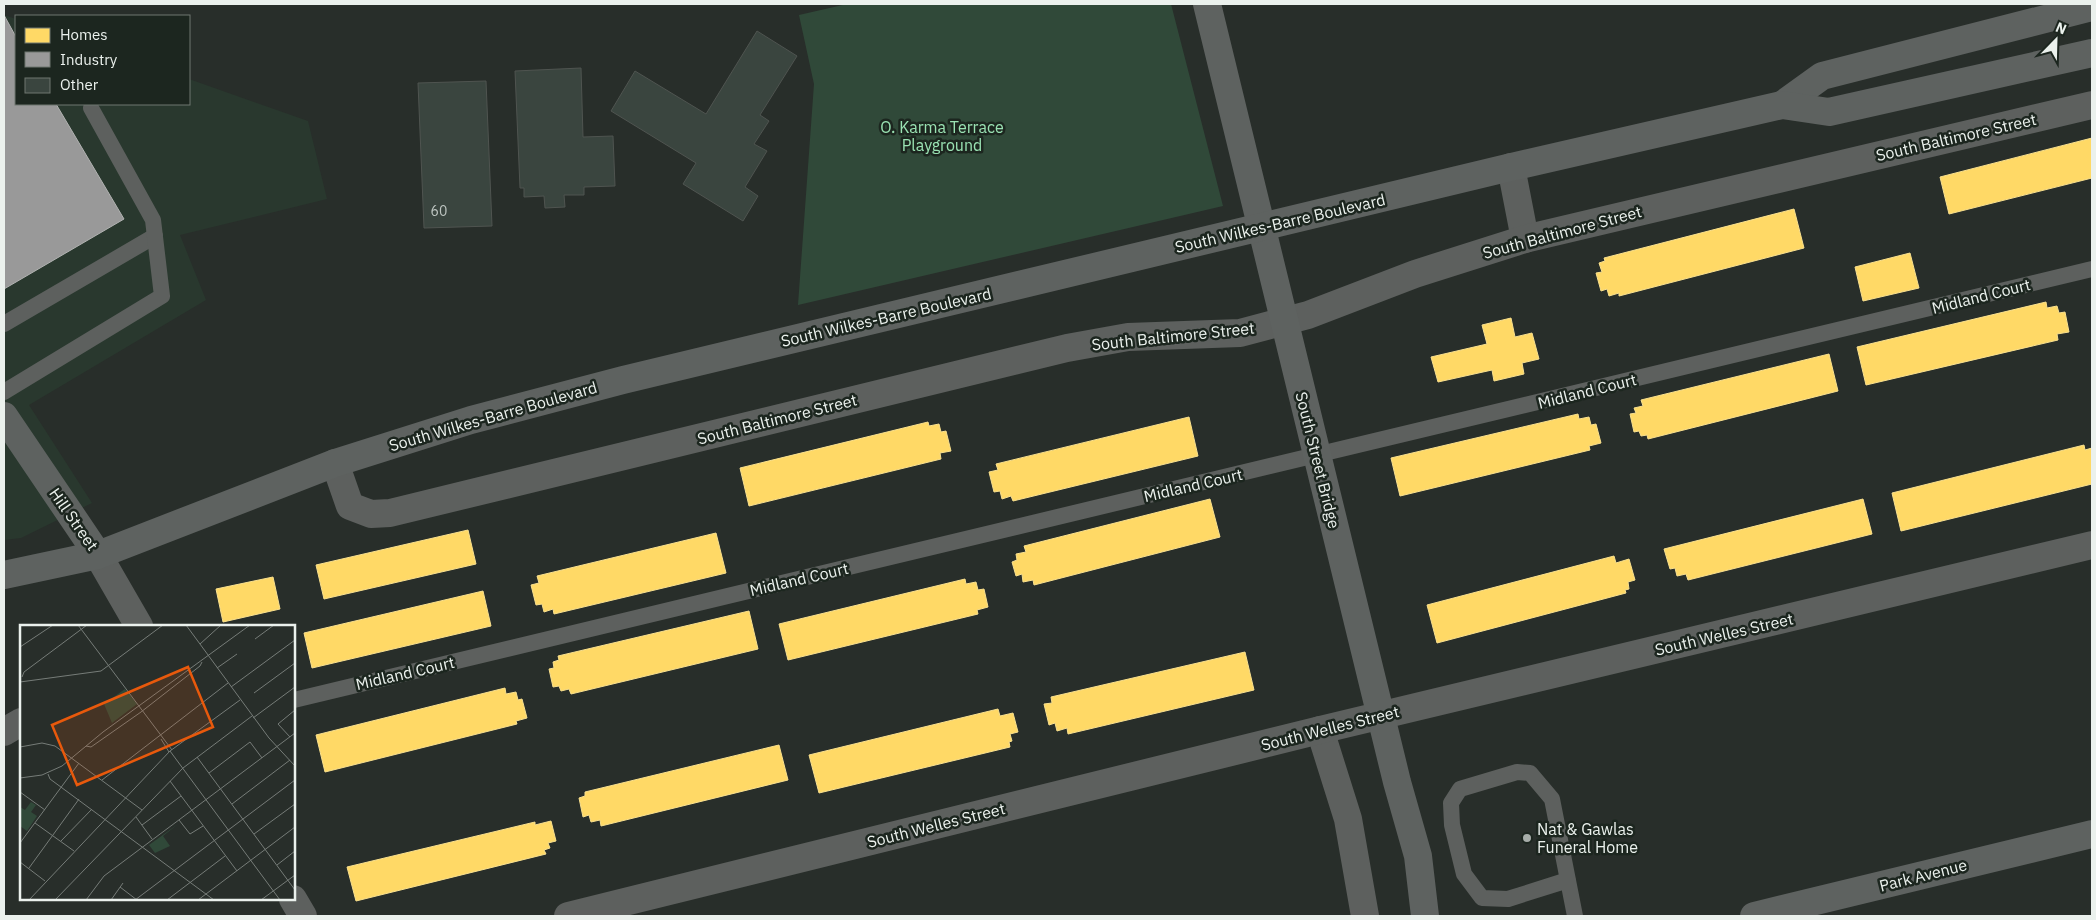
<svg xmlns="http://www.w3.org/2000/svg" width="2096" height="920" font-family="'IBM Plex Sans',sans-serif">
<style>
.built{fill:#29382e}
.green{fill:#304939}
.homes{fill:#ffd966;stroke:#f9e08e}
.industry{fill:#999;stroke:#b2b3b2}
.building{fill:#3a453f;stroke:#4f5450}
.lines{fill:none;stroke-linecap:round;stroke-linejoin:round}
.lane{stroke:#5d605e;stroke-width:16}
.street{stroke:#5d605e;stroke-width:28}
.secondary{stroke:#5e6260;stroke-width:28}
.poi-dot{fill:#a7ada9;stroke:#1c261f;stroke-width:2}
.labels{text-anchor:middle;stroke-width:5;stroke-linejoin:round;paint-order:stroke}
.number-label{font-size:14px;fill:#bfc6c2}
.park-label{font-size:16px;fill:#9ae2b3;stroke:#1c261f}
.street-label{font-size:16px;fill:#ebf1ed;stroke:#1c261f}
.poi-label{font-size:16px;fill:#ebf1ed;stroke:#1c261f;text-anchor:start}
.inset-road{fill:none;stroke:#767c78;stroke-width:1}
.view{fill:#e8590c;fill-opacity:0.15;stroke:#e8590c;stroke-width:2.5}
.inset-edge{fill:none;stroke:#ebf1ed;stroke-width:2.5}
</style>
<rect width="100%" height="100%" fill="#282e2a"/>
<!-- built -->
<path class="built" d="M4,15L16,19V104H189V79L308,121L327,199L180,235L206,300L29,405L92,503L21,538L4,540Z"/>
<!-- green -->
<path class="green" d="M847,4H1171L1223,206L798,305L814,84L799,15Z"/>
<!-- homes -->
<g class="homes">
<path d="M2092,138V178L1949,214L1940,177Z"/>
<path d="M1794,209L1804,248L1619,296V293L1609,296L1607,289L1601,291L1596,273L1602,272L1599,263L1605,261L1604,258Z"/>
<path d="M1910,253L1919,288L1863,301L1855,267Z"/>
<path d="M2046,302L2047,308L2057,306L2059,313L2065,312L2069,332L2057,334L2058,340L1866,385L1857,347Z"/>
<path d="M1511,318L1515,337L1532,333L1539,359L1522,363L1524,374L1494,381L1492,370L1438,382L1431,357L1487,344L1482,325Z"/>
<path d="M1829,354L1838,391L1648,439L1647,435L1641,436L1639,431L1634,432L1630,414L1636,413L1634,408L1643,406L1641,400Z"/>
<path d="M1578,414L1579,419L1589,417L1591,425L1596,424L1601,443L1589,446L1590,450L1400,496L1391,458Z"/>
<path d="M1189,417L1198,456L1013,501L1011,496L1002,499L1000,491L994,492L989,472L998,470L996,464Z"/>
<path d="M928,422L929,426L939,424L941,432L946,431L951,451L940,453L941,459L749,506L740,468Z"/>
<path d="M2084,445L2085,450L2092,448V484L1901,531L1892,493Z"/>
<path d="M1210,499L1220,537L1034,585L1033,580L1023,582L1022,574L1016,576L1012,562L1017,560L1016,554L1026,552L1024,546Z"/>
<path d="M1863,499L1872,534L1688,580L1686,574L1677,576L1675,568L1670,569L1664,549Z"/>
<path d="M468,530L476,564L324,599L316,565Z"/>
<path d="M716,533L726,573L554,614L553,609L544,612L542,604L536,605L531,585L539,583L537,576Z"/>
<path d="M1614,556L1616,563L1629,559L1635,580L1628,582L1629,589L1625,590L1626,593L1437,643L1427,605Z"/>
<path d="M273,577L280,609L223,622L216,589Z"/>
<path d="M965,579L966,584L976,582L978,590L984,589L988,607L977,610L978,614L788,660L779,624Z"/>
<path d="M483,591L491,626L312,668L304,633Z"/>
<path d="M749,611L758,649L571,694L569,689L561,691L559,686L553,687L549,669L554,668L553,662L559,660L558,656Z"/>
<path d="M1245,652L1254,690L1068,734L1067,728L1057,731L1055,723L1049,725L1044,704L1052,703L1051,697Z"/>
<path d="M505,688L506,694L516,692L518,700L522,699L527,718L516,721L517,724L325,772L316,735Z"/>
<path d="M998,709L1000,716L1013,713L1018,732L1010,734L1012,741L1009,742L1010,747L819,793L809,755Z"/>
<path d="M779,745L788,780L601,826L600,820L591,822L589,815L583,817L579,798L585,796V792Z"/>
<path d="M551,821L556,841L548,843L550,848L544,850L546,854L356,901L347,867L535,822V825Z"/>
</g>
<!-- industry -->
<path class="industry" d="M4,15L16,37V104H56L124,219L4,289Z"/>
<!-- building -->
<g class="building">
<path d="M757,31L797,56L760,115L769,121L754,144L767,151L745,187L758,196L743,221L683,184L696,163L611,111L635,71L706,114Z"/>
<path d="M581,68L583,137L613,136L615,186L584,187V195H564L565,207L545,208L544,196L524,197V188H520L515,71Z"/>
<path d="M486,81L492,226L424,228L418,83Z"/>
</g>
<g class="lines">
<!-- lane -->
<g class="lane">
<path d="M4,324L155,236"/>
<path d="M4,392L162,296L153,220L91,108"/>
<path d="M294,700L2092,269"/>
<path d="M1568,880L1508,899L1482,898L1464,874L1452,825L1451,803L1460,789L1517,772L1530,773L1552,799L1575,916"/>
</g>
<!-- street -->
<g class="street">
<path d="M1511,167L1525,239"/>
<path d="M335,463L350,506L371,514L390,513L1067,348L1128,337L1240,333L1308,315L1415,274L1525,239L2092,105"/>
<path d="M98,555L139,626"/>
<path d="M1320,730L1348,819L1365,916"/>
<path d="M4,732L21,722"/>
<path d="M293,899L303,916"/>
<path d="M568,916L1320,730L2092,545"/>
</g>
<!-- secondary -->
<g class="secondary">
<path d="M1207,4L1397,782L1418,856L1425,916"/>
<path d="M1782,105L1822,76L2092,7"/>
<path d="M4,416L98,555"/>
<path d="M4,575L98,555L335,463L471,420L623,380L1511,167L1782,105L1829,112L2092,53"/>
<path d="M1754,916L2092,834"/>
</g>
</g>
<!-- markers -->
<circle class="poi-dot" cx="1527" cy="838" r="5"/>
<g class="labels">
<!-- number labels -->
<g class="number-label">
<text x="439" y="216">60</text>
</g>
<!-- park labels -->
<g class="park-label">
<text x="942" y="133">O. Karma Terrace<tspan x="942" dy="18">Playground</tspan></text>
</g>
<!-- street labels -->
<g class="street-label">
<text transform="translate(1956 137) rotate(-13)" y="6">South Baltimore Street</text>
<text transform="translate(1280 223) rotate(-13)" y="6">South Wilkes-Barre Boulevard</text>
<text transform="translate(1562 232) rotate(-15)" y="6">South Baltimore Street</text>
<text transform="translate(1981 296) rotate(-14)" y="6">Midland Court</text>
<text transform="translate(886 317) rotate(-13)" y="6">South Wilkes-Barre Boulevard</text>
<text transform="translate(1173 336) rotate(-6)" y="6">South Baltimore Street</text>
<text transform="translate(1587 391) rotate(-14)" y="6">Midland Court</text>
<text transform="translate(493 416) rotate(-16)" y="6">South Wilkes-Barre Boulevard</text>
<text transform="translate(777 419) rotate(-14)" y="6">South Baltimore Street</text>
<text transform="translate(1318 460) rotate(76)" y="6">South Street Bridge</text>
<text transform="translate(1193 485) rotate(-13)" y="6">Midland Court</text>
<text transform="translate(74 519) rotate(55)" y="6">Hill Street</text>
<text transform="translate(799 579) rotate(-13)" y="6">Midland Court</text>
<text transform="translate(1724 634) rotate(-13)" y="6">South Welles Street</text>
<text transform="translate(405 673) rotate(-13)" y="6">Midland Court</text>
<text transform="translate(1330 728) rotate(-14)" y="6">South Welles Street</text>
<text transform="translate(936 825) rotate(-14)" y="6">South Welles Street</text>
<text transform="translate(1923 875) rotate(-14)" y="6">Park Avenue</text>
</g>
<!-- poi labels -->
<g class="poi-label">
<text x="1537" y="835">Nat &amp; Gawlas<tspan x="1537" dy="18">Funeral Home</tspan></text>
</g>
</g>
<!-- overview -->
<g transform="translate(20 625)">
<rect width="275" height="275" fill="#282e2a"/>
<path d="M105,64L117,79L92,98L84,79ZM11,177L16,180L11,187L17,191L7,206L0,201V182L5,185ZM158,199L143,211L150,221L135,228L129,220Z" fill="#304939"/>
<path class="inset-road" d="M58,0L152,125M166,0L249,113L275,141M235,14L254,0M180,19L201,0M0,22L33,0M197,43L217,29M2,52L4,47L67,0M0,57L81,46L143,0M211,62L275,15M234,68L275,38M233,93L275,62M270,112L258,99L275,85M141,114L149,127M66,121L71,122L121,87L180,41L182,37M0,122L22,118L35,121L122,185M150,126L220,75M177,132L275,265M189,148L230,117L242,133M28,149L30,154L194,275M0,153L22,150L42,141L83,107L230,0M82,155L208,58M150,156L217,246M0,167L25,185M212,179L270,135M116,192L132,214M159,195L170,209L183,201M15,198L54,226M122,200L161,171M234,209L275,179M41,216L72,184M0,218L59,138M0,237L25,256M257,240L275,226M9,243L59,174M100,262L117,275M9,275L150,126L260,275M35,275L163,143L232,91M66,275L84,251L275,108M91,275L103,258M115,275L275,155M147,275L205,231M178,275L275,202M241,275L275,250"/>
<path class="view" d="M168,42L193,102L57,160L32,100Z"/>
<rect width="275" height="275" class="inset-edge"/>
</g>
<!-- border -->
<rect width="2096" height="920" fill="none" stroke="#ebf1ed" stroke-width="10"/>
<!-- legend -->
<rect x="15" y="15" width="175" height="90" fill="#1c261f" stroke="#6f7771"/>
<rect x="25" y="28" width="25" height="15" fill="#ffd966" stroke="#6f7771"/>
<text x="60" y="40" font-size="15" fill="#ebf1ed">Homes</text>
<rect x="25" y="52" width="25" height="15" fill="#999999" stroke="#6f7771"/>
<text x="60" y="65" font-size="15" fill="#ebf1ed">Industry</text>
<rect x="25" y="78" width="25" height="15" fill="#3a453f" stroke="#6f7771"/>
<text x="60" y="90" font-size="15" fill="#ebf1ed">Other</text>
<!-- north arrow -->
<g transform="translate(2056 40) rotate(23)" stroke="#1c261f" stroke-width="4" paint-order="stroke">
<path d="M0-4L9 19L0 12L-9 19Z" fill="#ebf1ed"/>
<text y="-8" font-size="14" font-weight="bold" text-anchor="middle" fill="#ebf1ed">N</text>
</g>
</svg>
